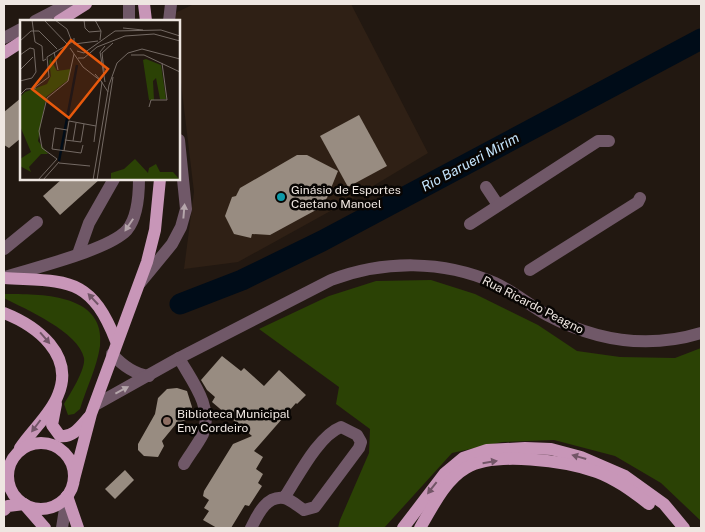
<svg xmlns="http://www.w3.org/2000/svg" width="705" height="532" font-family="'Public Sans',sans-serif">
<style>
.built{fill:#2f2015}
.green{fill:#2b4205}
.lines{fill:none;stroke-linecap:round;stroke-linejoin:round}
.river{stroke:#000c18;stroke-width:21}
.building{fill:#988c81}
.minor{stroke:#705868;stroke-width:12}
.major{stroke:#c896b8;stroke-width:12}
.oneway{fill:#b5a6ab}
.oneway2{fill:#725567}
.culture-dot{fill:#0f9aa8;stroke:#080503;stroke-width:2}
.education-dot{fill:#8d6e63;stroke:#080503;stroke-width:2}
.labels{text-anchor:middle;stroke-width:5;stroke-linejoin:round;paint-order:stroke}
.poi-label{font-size:12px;fill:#eee6e1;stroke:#080503;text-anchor:start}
.street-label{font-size:12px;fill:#eee6e1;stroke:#080503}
.water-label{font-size:14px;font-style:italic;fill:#c5e5fd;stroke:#080503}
.inset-river{fill:none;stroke:#000c18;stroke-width:2.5}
.inset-road{fill:none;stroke:#746a64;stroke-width:1}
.view{fill:#e8590c;fill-opacity:0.15;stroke:#e8590c;stroke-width:2.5}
.inset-edge{fill:none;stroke:#eee6e1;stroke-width:2.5}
</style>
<rect width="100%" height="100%" fill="#221811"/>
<!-- built -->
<path class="built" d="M194,4H351L428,153L343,204L238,262L184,269L194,192L179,66V21H174L173,14Z"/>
<!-- green -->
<g class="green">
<path d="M431,280L475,294L538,325L577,351L620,357L675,358L701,348V521L661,483L615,456L554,440L502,442L452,453L384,528H338L340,520L369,453L370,429L336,404L339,387L259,329L329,296L376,281Z"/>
<path d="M4,294C40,294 106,293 100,346C97,367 86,389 80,409L74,414L68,415L64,404C70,394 86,369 84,358C79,332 25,309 4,298Z"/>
</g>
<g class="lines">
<!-- river -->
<path class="river" d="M180,304L242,280L322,241L701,39"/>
</g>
<!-- building -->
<g class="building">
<path d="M21,98V138L9,148L4,145V112Z"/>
<path d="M359,115L387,166L348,187L320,136Z"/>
<path d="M297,155H307L338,171L327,198L316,210L270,235L252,234L251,238L234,234L225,216L232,197L236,196L240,188Z"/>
<path d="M62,179H100L60,215L43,196Z"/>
<path d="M222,356L241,371L244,368L264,386L279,370L306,395L297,404L296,403L254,451L263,457L256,469L263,474L258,483L262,486L249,506L245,505L231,528H217L203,520L209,511L204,508L209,500L203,496L204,491L233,444L252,436L212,402L215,397L207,390L201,380Z"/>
<path d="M177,388L187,391L192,407L188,419L176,424L162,441L164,446L158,457L144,456L138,450V444L155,414L158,398L167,389Z"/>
<path d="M125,470L134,480L115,499L105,489Z"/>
</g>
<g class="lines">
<!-- minor -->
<g class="minor">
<path d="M129,4V21"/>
<path d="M35,21L68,4"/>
<path d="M169,21L171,4"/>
<path d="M4,38L21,29"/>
<path d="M486,187L498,205"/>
<path d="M470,224L598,141H609"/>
<path d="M4,249L37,222"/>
<path d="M78,254L89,223L114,179"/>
<path d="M530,270L638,202L640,198"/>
<path d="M5,277C33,268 109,250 127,230C137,218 139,195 139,179"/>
<path d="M140,283L172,244L181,227L186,209L179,140"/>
<path d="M112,354C122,365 134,374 149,376"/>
<path d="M179,358C191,380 214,407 203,434C198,444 190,454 184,464"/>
<path d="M95,405L179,358L331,280C384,260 443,260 495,283C513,291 529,305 547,315C596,341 648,349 701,333"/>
<path d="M62,528L67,496"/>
<path d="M251,528C257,516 266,495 284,498C290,499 299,507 304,510L315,507L359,448L361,442L357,435L341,427C318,436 298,477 284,498"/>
</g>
<!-- major -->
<g class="major">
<path d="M144,4L146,21"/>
<path d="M59,21L86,4"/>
<path d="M4,53L21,42"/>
<path d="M4,278C67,282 90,275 116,341"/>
<path d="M4,313C37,326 75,355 58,395C51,414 31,431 20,448"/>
<path d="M56,404L52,425L60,436C73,438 81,426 89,417"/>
<circle cx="41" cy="476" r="33"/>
<path d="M74,479L91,414L147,262L155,230L160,179"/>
<path d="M67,496L78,528"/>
<path d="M4,510L8,506L24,504L45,528"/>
<path d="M403,528L445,473L463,458L487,450L525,448L551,449L581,457L625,476L664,504L684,528"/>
<path d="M420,528C432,508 445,480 466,468C495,451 566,461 597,472C616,479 633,492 649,504"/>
</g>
</g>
<!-- one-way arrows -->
<defs><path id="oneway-solid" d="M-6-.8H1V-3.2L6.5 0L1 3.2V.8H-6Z" transform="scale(1.25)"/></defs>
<g class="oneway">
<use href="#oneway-solid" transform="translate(184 211) rotate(-85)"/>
<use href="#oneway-solid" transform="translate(129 225) rotate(124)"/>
<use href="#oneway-solid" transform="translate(122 390) rotate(-28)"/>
</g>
<g class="oneway2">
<use href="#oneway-solid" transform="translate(93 299) rotate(-133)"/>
<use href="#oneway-solid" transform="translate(45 338) rotate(49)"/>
<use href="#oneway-solid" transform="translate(36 426) rotate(127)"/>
<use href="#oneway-solid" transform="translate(579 457) rotate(-164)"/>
<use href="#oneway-solid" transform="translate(490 462) rotate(-9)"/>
<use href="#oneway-solid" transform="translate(432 488) rotate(128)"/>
</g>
<!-- markers -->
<circle class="culture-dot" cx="281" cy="197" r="5"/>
<circle class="education-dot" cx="167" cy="421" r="5"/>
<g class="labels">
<!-- poi labels -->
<g class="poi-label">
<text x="291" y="194">Ginásio de Esportes<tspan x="291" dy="14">Caetano Manoel</tspan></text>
<text x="177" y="418">Biblioteca Municipal<tspan x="177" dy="14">Eny Cordeiro</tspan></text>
</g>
<!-- street labels -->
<g class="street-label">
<text transform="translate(533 305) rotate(27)" y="4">Rua Ricardo Peagno</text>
</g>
<!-- water labels -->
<g class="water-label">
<text transform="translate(470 162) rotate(-28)" y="5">Rio Barueri Mirim</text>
</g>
</g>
<!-- overview -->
<g transform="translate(20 20)">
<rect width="160" height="160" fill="#221811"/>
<path d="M33,35L31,40L37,51L51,49L48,60L26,77L18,121L28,134H21L9,147L11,152L0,146V139L11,132L0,106V77L5,72L27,64L31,56L29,41ZM126,39L141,45L146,79H140L136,58L133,61L134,80H129L123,40ZM115,139L128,153L129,148L136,144L140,152H153L160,160H91V153L104,149Z" fill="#2b4205"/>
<path class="inset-river" d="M39,141L57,45"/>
<path class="inset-road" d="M12,0L15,22M24,0L48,25M64,0L65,8L69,12L81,11M75,0L81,11L80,20M103,8L123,10M54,18V24L78,21M0,21L11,11H19L37,29M15,22L22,26L23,41L26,39M85,26L80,32L85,62M50,28L63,47L81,61L88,72M57,31L64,33L95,11L141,10L160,16M34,32L38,50M0,35L10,28L14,29L16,52L12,58L0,61M111,35H124L160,52M58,38H64L77,27L105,16L134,14L160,21M0,50L13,37M84,51L82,33L93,23M75,54L82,62L76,106M14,68L29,57L27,37L52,22L47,9L35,0M0,75L6,69L16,68M129,87L131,80H147L142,43M47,110L35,108L32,129L61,133L63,125M45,120L61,122L64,104M53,121L56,103M44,131L49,101L76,106L74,122M37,139L22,128L19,111L27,78L48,61L54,34M39,143L70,146M18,160L37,139M23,160L39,142M73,160L89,65L97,43L108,33L122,29L160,39M77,160L93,57"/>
<path class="view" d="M51,20L88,49L49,98L12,69Z"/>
<rect width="160" height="160" class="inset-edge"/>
</g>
<!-- border -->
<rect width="705" height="532" fill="none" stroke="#eee6e1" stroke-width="10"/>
</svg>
